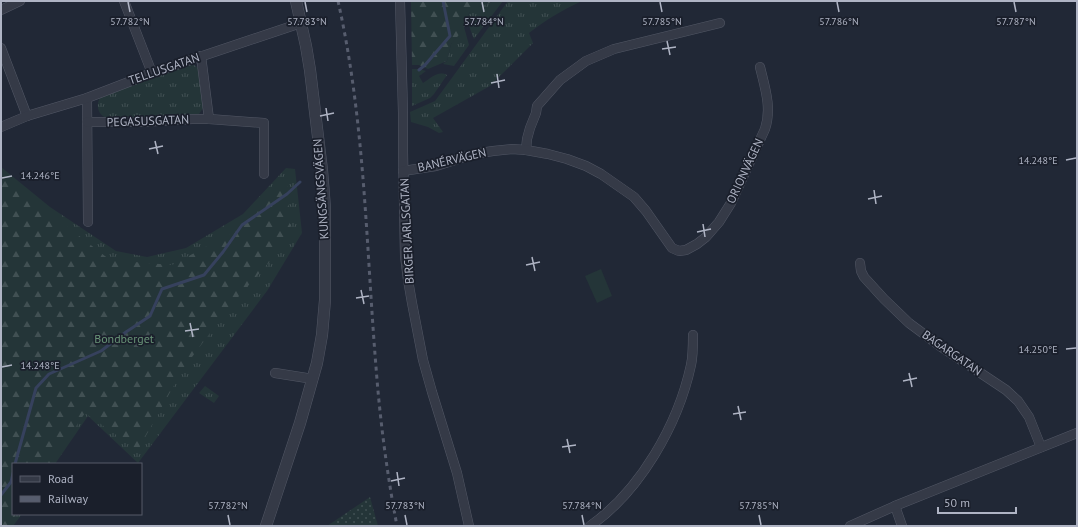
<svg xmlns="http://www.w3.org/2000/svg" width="1078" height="527" font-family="'PT Sans',sans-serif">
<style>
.grass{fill:url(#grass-tufts)}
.forest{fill:url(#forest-firs)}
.garden{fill:url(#garden-dots)}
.pitch{fill:#243538}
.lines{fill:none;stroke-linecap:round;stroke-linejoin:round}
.stream{stroke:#36415d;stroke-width:3}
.minor-casing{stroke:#525765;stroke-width:10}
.tertiary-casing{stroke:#525765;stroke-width:12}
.minor{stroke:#353a47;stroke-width:9}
.tertiary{stroke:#353a47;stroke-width:11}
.rail{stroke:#575d6e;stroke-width:3;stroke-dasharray:4 4;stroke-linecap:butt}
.ticks{fill:none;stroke:#afb4c4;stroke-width:1.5}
.labels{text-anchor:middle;stroke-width:3.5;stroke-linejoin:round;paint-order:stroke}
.street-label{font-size:12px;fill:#afb4c4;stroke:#1a1f2b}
.park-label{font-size:12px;fill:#689377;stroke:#1a1f2b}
.ticks-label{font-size:10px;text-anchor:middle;fill:#afb4c4;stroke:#1a1f2b;stroke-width:3.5;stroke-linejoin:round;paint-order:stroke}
</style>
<defs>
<pattern id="grass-tufts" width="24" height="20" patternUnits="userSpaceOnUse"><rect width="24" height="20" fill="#243538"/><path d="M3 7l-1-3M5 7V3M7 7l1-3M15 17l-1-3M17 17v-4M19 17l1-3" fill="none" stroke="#415053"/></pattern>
<pattern id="forest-firs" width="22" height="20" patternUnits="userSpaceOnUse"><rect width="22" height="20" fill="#243538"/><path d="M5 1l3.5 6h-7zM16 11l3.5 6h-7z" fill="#415053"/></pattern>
<pattern id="garden-dots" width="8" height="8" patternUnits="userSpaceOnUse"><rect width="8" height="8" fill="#243538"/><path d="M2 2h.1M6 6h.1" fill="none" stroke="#415053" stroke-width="1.8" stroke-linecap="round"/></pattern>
</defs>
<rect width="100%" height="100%" fill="#212836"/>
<!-- grass -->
<g class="grass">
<path d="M495,1H503L474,39C469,25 461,12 480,6C485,4 491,3 495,1Z"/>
<path d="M508,1H582C562,10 546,20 529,33L533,43L490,86L433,118L443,132L439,133L428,127L411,122L410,112L435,101Z"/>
<path d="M464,27L469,45L454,66L443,64L447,61L451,44Z"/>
<path d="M190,65H194L199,69L200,75L203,108L199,114L193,116L107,118C97,115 95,103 102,95Z"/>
<path d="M412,69H419L426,71L419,76L423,83C431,78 438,70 447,75L434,94L430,98L412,106Z"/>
<path d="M1,167L50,207L116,251L147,257L186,248L243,214L286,168L295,169L302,233L267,291L138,463L88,416L55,464H13V514H22L13,526H1Z"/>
<path d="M205,386L219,396L214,403L199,393Z"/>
</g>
<!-- forest -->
<g class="forest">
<path d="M411,1H495L478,7L469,13L468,17V22L458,36L451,44L447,61L428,69L419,65H412Z"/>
<path d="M1,175L110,260L172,265L237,230L287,180L291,238L231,305L183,369L138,450L85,413L50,464H13V514H16L8,526H1Z"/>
</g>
<!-- garden -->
<path class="garden" d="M370,497L378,526H327Z"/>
<!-- pitch -->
<path class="pitch" d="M601,269L612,296L597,303L585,276Z"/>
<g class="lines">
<!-- stream -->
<g class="stream">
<path d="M419,70L425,65L450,36L443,1"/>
<path d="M15,464L36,388L49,374L101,351L126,332L150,316L162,289L204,275L223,252L242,225L287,194L300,182"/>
<path d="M1,495L11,482L13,473"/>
</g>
<!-- minor casing -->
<g class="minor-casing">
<g id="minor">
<path d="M124,1L152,73"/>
<path d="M400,1L403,113V152L405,256L408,280L412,303L423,360L432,392L457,473L469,526"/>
<path d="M1,10L20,1"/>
<path d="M1,48L27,116"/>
<path d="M87,98L88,222"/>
<path d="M209,119L264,123V174"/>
<path d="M87,122H142L192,119H209L201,56"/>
<path d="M1,127L27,116L87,98L152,73L301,23"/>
<path d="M526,150L527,139L530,128L536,113L537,106L560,80L586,61L614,49L720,23"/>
<path d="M403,171L436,166L474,154L493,151L512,149L526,150L548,154L567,159L586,166L601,174L634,197L646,211L672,248L679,251L686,250L697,244L706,237L719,222L731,203L765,129C772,108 765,88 760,67"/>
<path d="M860,263L861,271L864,277L884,299L909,323L940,346L1006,390L1018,401L1029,417L1041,447"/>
<path d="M275,373L313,379"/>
<path d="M895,506L902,526"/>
<path d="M590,526C640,491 678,425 691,365C693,356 693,345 693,335"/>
<path d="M850,526L895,506L1077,433"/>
</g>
</g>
<!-- tertiary casing -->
<g class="tertiary-casing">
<path id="tertiary" d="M266,526L300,423L317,363L322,335L325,300V208L322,170L310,70L306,46L296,1"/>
</g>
<!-- minor -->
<use href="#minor" class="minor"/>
<!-- tertiary -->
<use href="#tertiary" class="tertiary"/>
<!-- rail -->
<path class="rail" d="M338,1C365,121 366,245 376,367C380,420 387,474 397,526"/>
</g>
<!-- ticks -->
<path class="ticks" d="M128,2L130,12M305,2L307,12M482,2L484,12M660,2L662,12M837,2L839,12M1014,2L1016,12M667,41L670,55M662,49L676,47M497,74L499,88M491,83L505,80M326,108L328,121M320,116L334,113M155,141L158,154M149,149L163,146M1066,160L1076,158M2,178L12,176M874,190L876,204M868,199L882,196M703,224L705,237M697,232L711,229M532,257L535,271M526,265L540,262M361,290L364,304M356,298L369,296M190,323L193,337M185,331L199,329M1066,349L1076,348M2,367L12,365M909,373L912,387M903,381L917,378M738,406L741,420M733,414L746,412M567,439L570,453M562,447L576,445M397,472L399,486M391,481L405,478M228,515L230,525M405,515L407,525M582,515L584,525M759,515L761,525"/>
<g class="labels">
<!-- street labels -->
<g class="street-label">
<text transform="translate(164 69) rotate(-19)" y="4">TELLUSGATAN</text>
<text transform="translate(148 121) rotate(-2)" y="4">PEGASUSGATAN</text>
<text transform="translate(452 160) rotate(-13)" y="4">BANÉRVÄGEN</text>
<text transform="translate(745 171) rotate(-65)" y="4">ORIONVÄGEN</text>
<text transform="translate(321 189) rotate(-94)" y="4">KUNGSÄNGSVÄGEN</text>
<text transform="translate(407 231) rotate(-93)" y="4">BIRGER JARLSGATAN</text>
<text transform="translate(952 353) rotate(35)" y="4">BAGARGATAN</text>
</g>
<!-- park labels -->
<g class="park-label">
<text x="124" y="343">Bondberget</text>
</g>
</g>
<g class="ticks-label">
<text x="130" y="25">57.782°N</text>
<text x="307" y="25">57.783°N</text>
<text x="484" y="25">57.784°N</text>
<text x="662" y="25">57.785°N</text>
<text x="839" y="25">57.786°N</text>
<text x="1016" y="25">57.787°N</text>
<text x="1038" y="164">14.248°E</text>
<text x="40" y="179">14.246°E</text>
<text x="1038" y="353">14.250°E</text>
<text x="40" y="369">14.248°E</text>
<text x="228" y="509">57.782°N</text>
<text x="405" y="509">57.783°N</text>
<text x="582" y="509">57.784°N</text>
<text x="759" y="509">57.785°N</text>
</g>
<!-- border -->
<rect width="1078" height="527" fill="none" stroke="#afb4c4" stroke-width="4"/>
<!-- legend -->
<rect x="12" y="463" width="130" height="52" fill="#1a1f2b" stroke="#565b68"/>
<rect x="20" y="476" width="20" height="6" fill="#353a47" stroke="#565b68"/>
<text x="48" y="483" font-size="12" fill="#afb4c4">Road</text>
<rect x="20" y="496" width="20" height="6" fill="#575d6e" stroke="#565b68"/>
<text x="48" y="503" font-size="12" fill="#afb4c4">Railway</text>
<!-- scale -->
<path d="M938 507v6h78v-6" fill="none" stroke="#afb4c4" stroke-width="2"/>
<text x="944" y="507" font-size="12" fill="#afb4c4" stroke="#1a1f2b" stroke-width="3" paint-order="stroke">50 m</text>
</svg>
